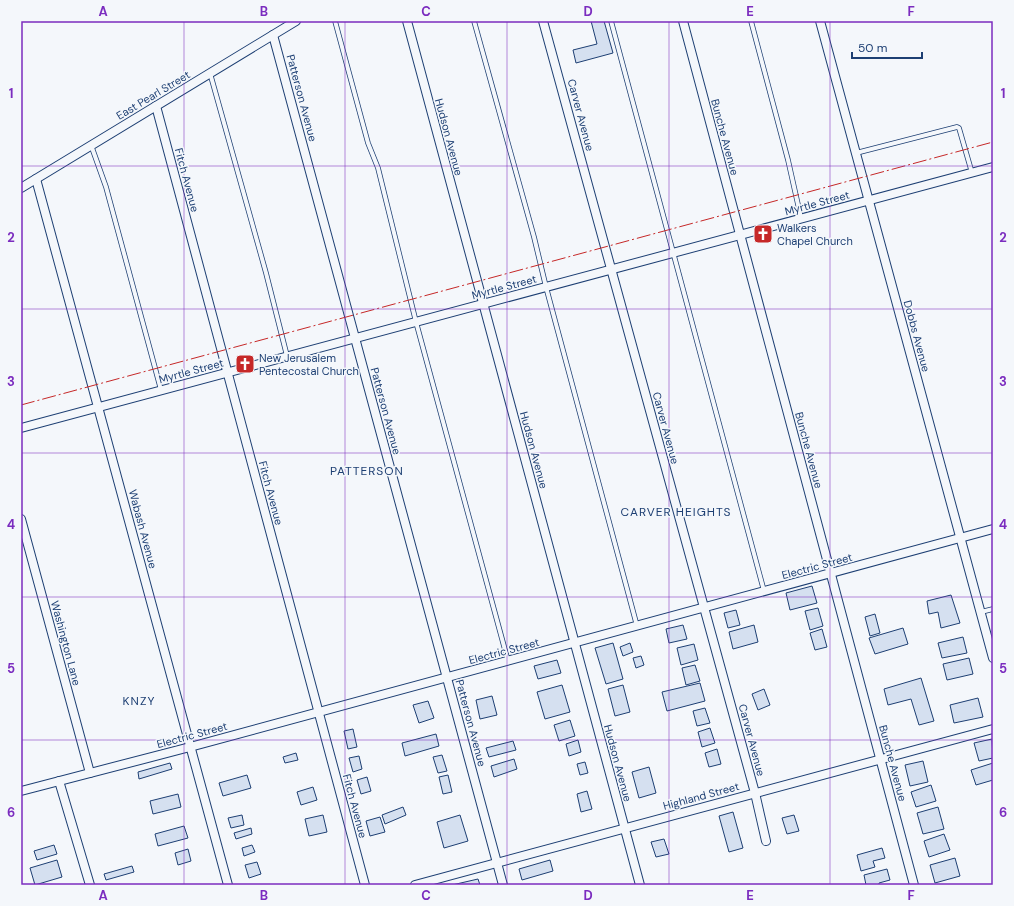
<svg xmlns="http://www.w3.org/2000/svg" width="1014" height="906" font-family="'DM Sans',sans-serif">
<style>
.building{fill:#d5e0f0;stroke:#1d3f73}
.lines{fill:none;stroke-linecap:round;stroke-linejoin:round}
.service-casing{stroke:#1d3f73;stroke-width:5.5}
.minor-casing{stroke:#1d3f73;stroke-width:10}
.service{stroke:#f4f7fb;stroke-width:4}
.minor{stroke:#f4f7fb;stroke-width:8}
.power{stroke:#c62828;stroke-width:1;stroke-dasharray:14 3 2 3;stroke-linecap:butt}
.grid{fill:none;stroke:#7b2cbf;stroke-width:1;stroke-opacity:0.55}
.labels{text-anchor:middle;stroke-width:3;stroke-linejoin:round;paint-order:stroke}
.street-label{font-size:11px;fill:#1d3f73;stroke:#f4f7fb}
.poi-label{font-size:11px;fill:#1d3f73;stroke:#f4f7fb;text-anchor:start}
.neighbourhood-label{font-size:12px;letter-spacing:1px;fill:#1d3f73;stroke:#f4f7fb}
.neatline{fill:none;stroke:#7b2cbf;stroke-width:1.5}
.grid-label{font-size:13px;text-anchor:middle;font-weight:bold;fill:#7b2cbf}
</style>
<rect width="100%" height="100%" fill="#f4f7fb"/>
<!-- building -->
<g class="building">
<path d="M591,21H604L613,53L576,63L573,50L597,44Z"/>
<path d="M812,586L817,603L790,610L786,593Z"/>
<path d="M951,595L960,623L941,628L938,612L929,614L927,601Z"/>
<path d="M818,608L823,626L810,630L805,611Z"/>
<path d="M736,610L740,625L728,628L724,613Z"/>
<path d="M875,614L880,633L870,636L865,617Z"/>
<path d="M683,625L687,639L669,643L666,629Z"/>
<path d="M754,625L758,642L733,649L729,632Z"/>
<path d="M903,628L908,644L875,654L869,638Z"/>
<path d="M822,629L827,647L815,650L810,633Z"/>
<path d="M963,637L967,653L942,658L938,643Z"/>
<path d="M613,643L623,679L606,684L595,648Z"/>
<path d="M630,643L633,652L623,656L620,647Z"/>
<path d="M694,644L698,660L681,665L677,648Z"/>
<path d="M641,656L644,665L636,668L633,658Z"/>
<path d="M969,658L973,674L947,680L943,664Z"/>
<path d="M557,660L561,673L538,679L534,666Z"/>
<path d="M695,665L700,681L686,685L682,668Z"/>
<path d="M921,678L934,721L919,725L911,699L888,705L884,689Z"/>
<path d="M700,683L705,701L667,711L662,692Z"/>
<path d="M562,685L570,712L545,719L537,692Z"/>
<path d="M623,685L630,712L615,716L608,689Z"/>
<path d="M764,689L770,705L758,710L752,694Z"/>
<path d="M492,696L497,715L480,719L476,700Z"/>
<path d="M978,698L983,717L954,723L950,705Z"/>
<path d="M428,701L434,718L419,723L413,705Z"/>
<path d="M705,708L710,723L697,726L693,711Z"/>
<path d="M570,720L575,736L559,741L554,725Z"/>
<path d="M710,728L715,743L702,747L698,732Z"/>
<path d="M353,729L357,747L348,749L344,731Z"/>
<path d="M436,734L439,746L405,756L402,743Z"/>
<path d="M992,739L993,758L979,761L974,743Z"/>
<path d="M578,740L581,752L569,756L566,744Z"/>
<path d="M513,741L516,750L489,757L486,748Z"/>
<path d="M717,749L721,764L709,767L705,753Z"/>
<path d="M296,753L298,760L285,763L283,757Z"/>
<path d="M442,755L447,771L438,773L433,757Z"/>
<path d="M359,756L362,769L353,772L349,758Z"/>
<path d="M514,759L517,769L494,777L491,766Z"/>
<path d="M923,761L928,782L910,786L905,765Z"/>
<path d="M585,762L588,773L580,775L577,764Z"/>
<path d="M170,763L172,769L139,779L138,772Z"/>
<path d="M993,763V780L976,785L971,770Z"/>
<path d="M649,767L656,793L639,798L632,772Z"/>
<path d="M247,775L251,788L223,796L219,783Z"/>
<path d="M448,775L452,792L443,794L439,777Z"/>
<path d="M367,777L371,791L361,794L357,780Z"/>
<path d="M931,785L936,801L916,807L911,792Z"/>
<path d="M313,787L317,800L301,805L297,792Z"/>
<path d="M587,791L592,809L581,812L577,794Z"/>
<path d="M178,794L181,807L153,814L150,801Z"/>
<path d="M403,807L406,815L385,824L382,815Z"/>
<path d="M938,807L944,829L923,834L917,813Z"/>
<path d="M733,812L743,848L729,852L719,816Z"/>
<path d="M242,815L244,825L231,828L228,818Z"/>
<path d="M323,815L327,832L309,836L305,819Z"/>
<path d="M460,815L468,841L444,848L437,822Z"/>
<path d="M794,815L799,831L787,834L782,818Z"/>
<path d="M380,817L385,832L370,836L366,821Z"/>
<path d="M184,826L188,838L158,846L155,834Z"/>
<path d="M251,828L252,834L236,839L234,833Z"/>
<path d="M944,834L950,850L929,857L924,841Z"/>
<path d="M664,839L669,854L656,857L651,842Z"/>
<path d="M54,845L57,854L37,860L34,851Z"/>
<path d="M252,845L255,852L244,856L242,848Z"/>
<path d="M882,848L885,858L873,861L875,867L861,871L857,855Z"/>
<path d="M188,849L191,861L178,865L175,853Z"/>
<path d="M955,858L960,876L935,883L930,865Z"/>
<path d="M57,860L62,877L35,885L30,868Z"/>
<path d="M550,860L553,871L522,880L519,869Z"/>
<path d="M257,862L261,874L249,878L245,865Z"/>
<path d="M132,866L134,872L106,880L104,874Z"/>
<path d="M887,869L890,880L879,883V885H866L864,875Z"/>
<path d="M478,879L480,885H452Z"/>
</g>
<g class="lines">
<!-- service casing -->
<g class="service-casing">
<g id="service">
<path d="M335,21L368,143L378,168L416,322L508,661"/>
<path d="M474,21L534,237L546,287L637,626"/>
<path d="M611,21L764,591"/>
<path d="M751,21L788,160L801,218"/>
<path d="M210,73L266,273L287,356"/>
<path d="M91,145L106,187L161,390"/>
<path d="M856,153L957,127L959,128L972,173"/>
<path d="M981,612L993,609"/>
</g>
</g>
<!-- minor casing -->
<g class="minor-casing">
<g id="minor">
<path d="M407,21L640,885"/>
<path d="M543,21L755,793L766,841"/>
<path d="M683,21L914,885"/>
<path d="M820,21L993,658"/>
<path d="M273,35L503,885"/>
<path d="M156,106L365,885"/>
<path d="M36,179L228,885"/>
<path d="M21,188L296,21"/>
<path d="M21,428L993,167"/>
<path d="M21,519L90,773"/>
<path d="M59,781L90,885"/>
<path d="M21,791L190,747L993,529"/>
<path d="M415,885L993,729"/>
</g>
</g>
<!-- service -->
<use href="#service" class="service"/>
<!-- minor -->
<use href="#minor" class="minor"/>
<!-- power -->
<path class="power" d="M21,405L993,142"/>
</g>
<!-- grid -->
<path class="grid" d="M184,21V885M345,21V885M507,21V885M669,21V885M830,21V885M21,166H993M21,309H993M21,453H993M21,597H993M21,740H993"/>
<!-- icons -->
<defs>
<g id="church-square" transform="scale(1)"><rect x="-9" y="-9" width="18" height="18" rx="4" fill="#c62828" stroke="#f4f7fb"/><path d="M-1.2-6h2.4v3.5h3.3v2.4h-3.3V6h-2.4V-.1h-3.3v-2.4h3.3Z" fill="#fff"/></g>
</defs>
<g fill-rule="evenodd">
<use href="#church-square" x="763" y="234"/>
<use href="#church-square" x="245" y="364"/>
</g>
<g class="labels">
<!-- street labels -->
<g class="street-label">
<text transform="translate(153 95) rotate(-31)" y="4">East Pearl Street</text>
<text transform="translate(302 98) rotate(75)" y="4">Patterson Avenue</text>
<text transform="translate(581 115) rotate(75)" y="4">Carver Avenue</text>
<text transform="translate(449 137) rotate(75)" y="4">Hudson Avenue</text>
<text transform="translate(725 137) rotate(75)" y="4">Bunche Avenue</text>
<text transform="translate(187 180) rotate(75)" y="4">Fitch Avenue</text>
<text transform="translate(817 203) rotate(-15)" y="4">Myrtle Street</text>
<text transform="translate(504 287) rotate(-15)" y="4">Myrtle Street</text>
<text transform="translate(917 336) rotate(75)" y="4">Dobbs Avenue</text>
<text transform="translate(191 371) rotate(-15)" y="4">Myrtle Street</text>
<text transform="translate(386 411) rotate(75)" y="4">Patterson Avenue</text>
<text transform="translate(666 428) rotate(75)" y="4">Carver Avenue</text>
<text transform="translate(534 450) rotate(75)" y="4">Hudson Avenue</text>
<text transform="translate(809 450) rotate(75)" y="4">Bunche Avenue</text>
<text transform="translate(271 493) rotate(75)" y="4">Fitch Avenue</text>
<text transform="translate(143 529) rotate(75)" y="4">Wabash Avenue</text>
<text transform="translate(817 566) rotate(-15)" y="4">Electric Street</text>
<text transform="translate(66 643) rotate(75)" y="4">Washington Lane</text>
<text transform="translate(504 651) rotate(-15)" y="4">Electric Street</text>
<text transform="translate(471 723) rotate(75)" y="4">Patterson Avenue</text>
<text transform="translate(192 735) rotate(-15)" y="4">Electric Street</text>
<text transform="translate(752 740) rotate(75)" y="4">Carver Avenue</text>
<text transform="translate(618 763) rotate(75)" y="4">Hudson Avenue</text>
<text transform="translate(893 763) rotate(75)" y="4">Bunche Avenue</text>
<text transform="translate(701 796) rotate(-15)" y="4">Highland Street</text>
<text transform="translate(355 806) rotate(75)" y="4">Fitch Avenue</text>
</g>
<!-- poi labels -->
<g class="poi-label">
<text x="777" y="232">Walkers<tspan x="777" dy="13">Chapel Church</tspan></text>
<text x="259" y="362">New Jerusalem<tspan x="259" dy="13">Pentecostal Church</tspan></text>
</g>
<!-- neighbourhood labels -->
<g class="neighbourhood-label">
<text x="367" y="475">PATTERSON</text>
<text x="676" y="516">CARVER HEIGHTS</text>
<text x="139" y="705">KNZY</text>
</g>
</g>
<!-- border -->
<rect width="1014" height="906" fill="none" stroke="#f4f7fb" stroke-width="44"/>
<!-- scale -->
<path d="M852 52v6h70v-6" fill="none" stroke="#1d3f73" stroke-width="2"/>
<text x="858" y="52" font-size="12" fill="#1d3f73" stroke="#f4f7fb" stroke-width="3" paint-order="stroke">50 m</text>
<rect x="22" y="22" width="970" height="862" class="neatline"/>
<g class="grid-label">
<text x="103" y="16">A</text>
<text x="264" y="16">B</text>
<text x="426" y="16">C</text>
<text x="588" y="16">D</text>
<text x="750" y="16">E</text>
<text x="911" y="16">F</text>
<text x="11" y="98">1</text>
<text x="1003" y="98">1</text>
<text x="11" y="242">2</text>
<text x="1003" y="242">2</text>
<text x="11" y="386">3</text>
<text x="1003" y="386">3</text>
<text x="11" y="529">4</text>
<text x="1003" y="529">4</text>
<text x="11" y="673">5</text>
<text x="1003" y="673">5</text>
<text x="11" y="817">6</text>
<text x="1003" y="817">6</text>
<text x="103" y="900">A</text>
<text x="264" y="900">B</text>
<text x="426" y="900">C</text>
<text x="588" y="900">D</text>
<text x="750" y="900">E</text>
<text x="911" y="900">F</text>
</g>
</svg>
